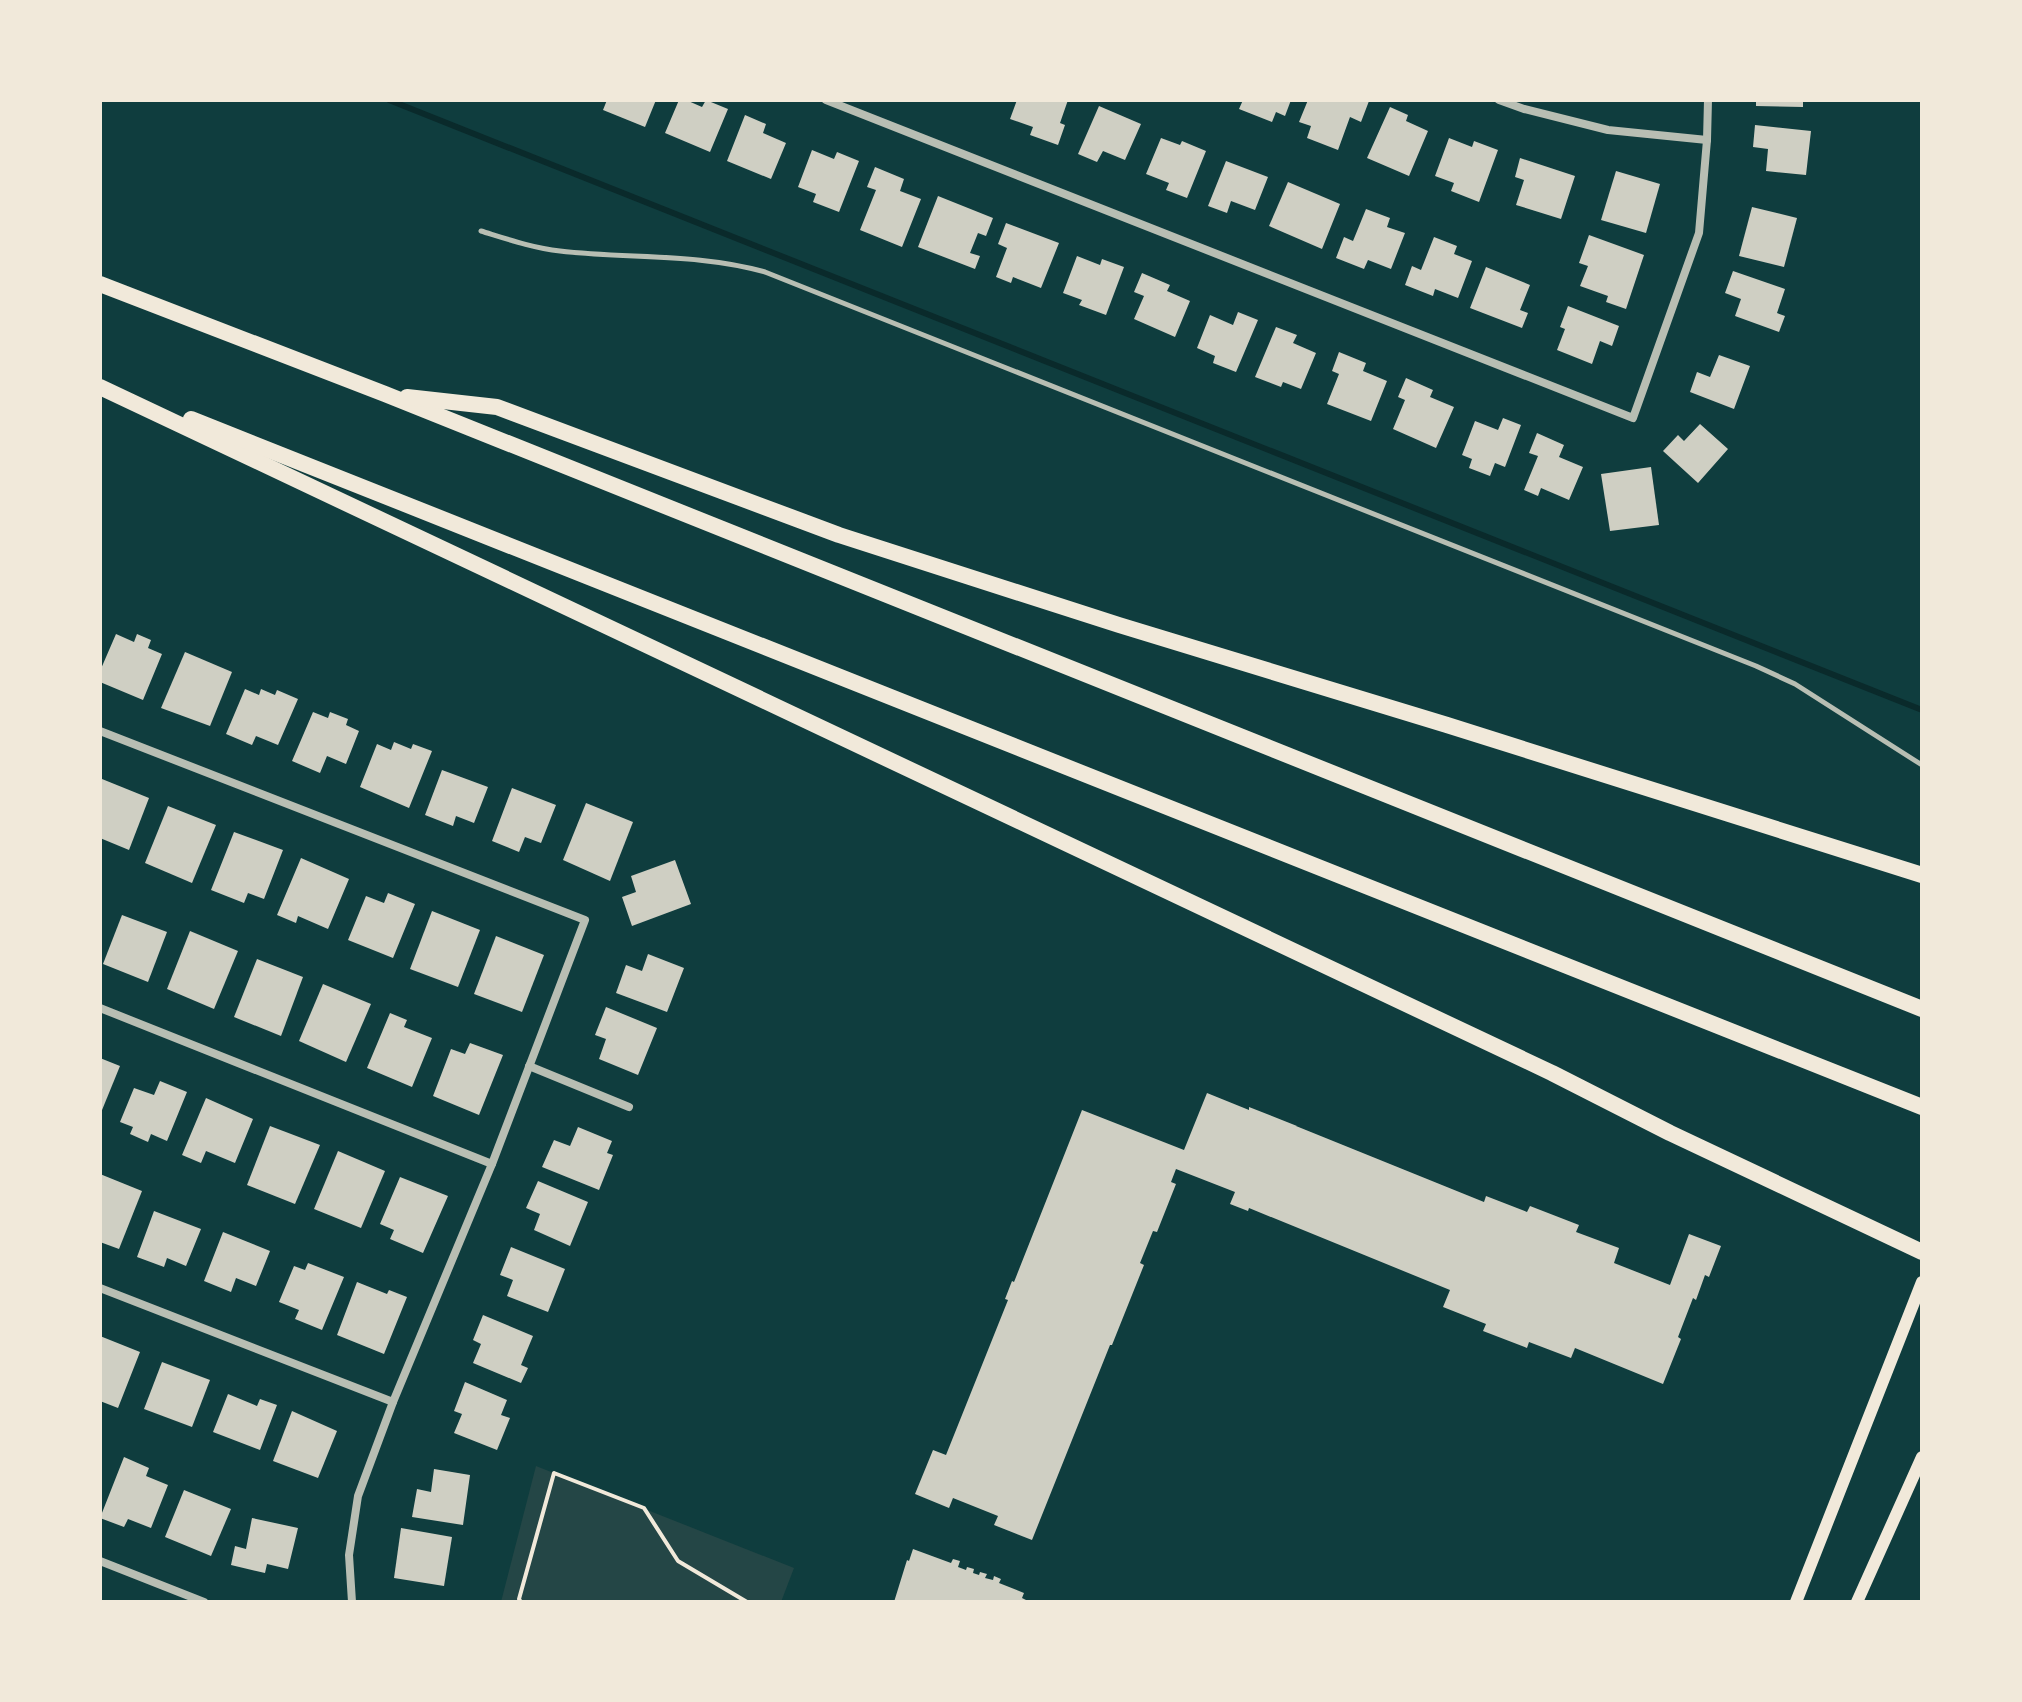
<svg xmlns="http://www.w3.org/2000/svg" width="2022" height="1702" font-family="Overpass,sans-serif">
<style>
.green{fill:#244646}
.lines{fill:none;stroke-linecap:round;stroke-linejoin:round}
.stream{stroke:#0a2a2b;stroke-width:6}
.building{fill:#cfcfc3}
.path{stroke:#f1e9da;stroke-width:4}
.service{stroke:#b8beb3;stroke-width:5}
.minor{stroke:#b8beb3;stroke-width:8}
.secondary{stroke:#f1e9da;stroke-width:12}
.motorway{stroke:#f1e9da;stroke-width:16}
</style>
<rect width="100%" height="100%" fill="#0f3d3e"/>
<!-- green -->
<path class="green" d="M536,1466L794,1568L781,1602H501Z"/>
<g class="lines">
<!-- stream -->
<path class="stream" d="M389,100L1922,710"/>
</g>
<!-- building -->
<g class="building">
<path d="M607,100H656L645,127L603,110Z"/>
<path d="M679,100H686L702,107L706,100L728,109L710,152L665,133Z"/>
<path d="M1017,100H1068L1060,123L1065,125L1058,145L1030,135L1033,127L1010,119Z"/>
<path d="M1243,100H1291L1285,116L1276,112L1272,122L1239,109Z"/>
<path d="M1308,100H1366L1369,101L1361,122L1350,117L1338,150L1307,138L1311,126L1299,122Z"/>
<path d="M1756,100H1803V107L1756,106Z"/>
<path d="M1099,106L1141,124L1125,160L1103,151L1097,162L1078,154Z"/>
<path d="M1390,107L1408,115L1406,121L1428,131L1409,176L1367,158Z"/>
<path d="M745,115L766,124L763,133L786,143L771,179L727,161Z"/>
<path d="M1755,125L1811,131L1806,175L1766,171L1768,149L1753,147Z"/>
<path d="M1161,138L1180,145L1182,141L1206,151L1187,198L1166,190L1169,183L1146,174Z"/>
<path d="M1449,138L1472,147L1474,141L1498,150L1479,202L1451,191L1454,183L1435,176Z"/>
<path d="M812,150L834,159L837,152L859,161L839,212L813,202L816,194L798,187Z"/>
<path d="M1520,158L1575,176L1561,219L1516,205L1524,180L1515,177Z"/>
<path d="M1226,161L1268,177L1255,210L1231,201L1227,213L1208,206Z"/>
<path d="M875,167L904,179L900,191L921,199L902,247L860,230L876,190L867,187Z"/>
<path d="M1616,171L1660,184L1646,233L1601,220Z"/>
<path d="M1288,182L1340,204L1322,249L1269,226Z"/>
<path d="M938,196L993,218L986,236L978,233L970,253L980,256L975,269L918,247Z"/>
<path d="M1752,207L1797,218L1784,267L1739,256Z"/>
<path d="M1366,209L1390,218L1387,227L1405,233L1391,269L1368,260L1364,269L1336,258L1344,237L1353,241Z"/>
<path d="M1006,223L1059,243L1041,288L1013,277L1011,283L996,277L1007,248L998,244Z"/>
<path d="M1589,235L1644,255L1626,309L1606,302L1608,296L1580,286L1588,266L1579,263Z"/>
<path d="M1434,237L1457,246L1454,254L1472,261L1458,298L1435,289L1433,296L1405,285L1412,266L1421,270Z"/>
<path d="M1077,256L1100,265L1102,259L1124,267L1106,315L1079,305L1082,300L1063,293Z"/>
<path d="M1486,267L1530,285L1520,310L1528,313L1522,328L1470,308Z"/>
<path d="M1733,271L1785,289L1777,313L1785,316L1779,332L1735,316L1741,299L1725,293Z"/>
<path d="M1142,273L1170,285L1167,291L1190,301L1175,337L1134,319L1144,296L1134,292Z"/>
<path d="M1568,306L1619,326L1612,346L1600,341L1592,364L1557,350L1565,329L1560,327Z"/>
<path d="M1238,312L1258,320L1236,372L1213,363L1215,356L1197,348L1210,315L1233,325Z"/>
<path d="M1276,327L1297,335L1293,343L1316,353L1301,389L1283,382L1281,387L1255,377Z"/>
<path d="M1339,352L1366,363L1363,371L1387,381L1371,421L1327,404L1339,374L1332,371Z"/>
<path d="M1719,355L1750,366L1734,409L1690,392L1697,372L1710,377Z"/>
<path d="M1406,378L1433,390L1430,397L1454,407L1436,448L1393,429L1405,400L1398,397Z"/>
<path d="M1503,418L1521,425L1505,467L1495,463L1490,476L1469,468L1472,459L1462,455L1475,421L1498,430Z"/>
<path d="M1700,424L1728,449L1698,483L1663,451L1678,435L1684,441Z"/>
<path d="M1537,433L1564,445L1559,457L1583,467L1569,500L1541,488L1538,496L1524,490L1538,456L1529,453Z"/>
<path d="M1651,467L1659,525L1610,531L1601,474Z"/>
<path d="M116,634L134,642L137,634L151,640L148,648L162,654L143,700L100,682V671Z"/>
<path d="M185,652L232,672L210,726L161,708Z"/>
<path d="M245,689L259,695L261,689L275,695L277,690L298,699L278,745L256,736L252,745L226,734Z"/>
<path d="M313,712L328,718L330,712L348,719L346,725L359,731L346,764L327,756L320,773L292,761Z"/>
<path d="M394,742L411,749L413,744L432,751L409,808L360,787L377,744L391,750Z"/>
<path d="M442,770L488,787L474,823L456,816L453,826L425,815Z"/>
<path d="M102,779L149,798L129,850L100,838V783Z"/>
<path d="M512,788L556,805L541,843L525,837L519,852L492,841Z"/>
<path d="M586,803L633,822L610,881L563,860Z"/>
<path d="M168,806L216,825L192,883L145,863Z"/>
<path d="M234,832L283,850L264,899L248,893L244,903L211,890Z"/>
<path d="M301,858L349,879L328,929L298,916L296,923L277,915Z"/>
<path d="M675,860L691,904L632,926L622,897L636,892L631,876Z"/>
<path d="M388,893L415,904L393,958L348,940L366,896L384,903Z"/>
<path d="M432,911L480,930L458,987L410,969Z"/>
<path d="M122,915L167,932L148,982L103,964Z"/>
<path d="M190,931L238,951L214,1009L167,989Z"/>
<path d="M496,936L544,955L522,1012L474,994Z"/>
<path d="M648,954L684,968L667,1012L616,993L626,965L642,971Z"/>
<path d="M257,959L303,977L281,1036L234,1017Z"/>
<path d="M323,984L371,1004L346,1062L299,1041Z"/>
<path d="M606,1007L657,1028L638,1075L599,1059L606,1039L595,1035Z"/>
<path d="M390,1013L407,1020L404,1027L432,1038L412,1087L367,1068Z"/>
<path d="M470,1043L503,1055L479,1115L433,1096L451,1049L465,1054Z"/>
<path d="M100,1058L120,1066L100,1115Z"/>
<path d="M160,1081L187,1092L167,1141L151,1134L148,1142L130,1134L133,1127L120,1122L134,1088L154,1095Z"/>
<path d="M1207,1093L1249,1110V1107L1297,1126H1296L1484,1202L1486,1196L1527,1212L1530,1206L1579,1225L1576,1232L1619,1248L1614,1263L1670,1285L1689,1234L1721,1246L1709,1277L1705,1275L1696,1300L1693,1298L1678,1337L1681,1339L1663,1384L1575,1348L1571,1358L1529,1342L1527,1348L1483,1331L1486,1324L1443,1307L1450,1290L1249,1208L1248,1211L1230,1204L1235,1192L1176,1169L1171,1182L1176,1184L1157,1232L1153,1231L1140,1263L1144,1265L1112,1345H1110L1032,1540L994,1525L998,1516L953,1498L949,1508L915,1494L933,1450L946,1455L1008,1300L1005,1299L1012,1281L1014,1282L1082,1110L1184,1150Z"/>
<path d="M206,1098L253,1119L235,1163L206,1151L201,1163L182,1155Z"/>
<path d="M270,1126L320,1145L295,1204L247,1185Z"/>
<path d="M578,1127L612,1141L607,1153L613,1155L599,1190L542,1167L554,1140L570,1146Z"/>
<path d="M338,1151L385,1171L361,1228L314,1209Z"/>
<path d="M100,1174L142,1191L119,1249L100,1242Z"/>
<path d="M400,1177L448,1196L423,1253L390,1239L394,1230L380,1224Z"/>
<path d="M538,1181L588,1202L570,1246L534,1230L540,1214L526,1208Z"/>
<path d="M154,1211L201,1229L186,1266L167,1258L164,1267L137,1257Z"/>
<path d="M223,1232L270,1251L256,1286L236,1278L231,1292L204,1281Z"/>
<path d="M511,1247L565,1269L548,1312L507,1296L513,1280L500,1275Z"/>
<path d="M308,1263L344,1277L322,1330L295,1319L299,1310L279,1302L294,1266L305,1270Z"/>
<path d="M357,1282L387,1294L389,1290L407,1297L384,1354L337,1335Z"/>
<path d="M483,1315L533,1336L521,1365L528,1368L521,1383L473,1363L481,1344L473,1340Z"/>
<path d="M100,1336L140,1352L118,1408L100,1401L102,1397L100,1396Z"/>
<path d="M162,1362L210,1380L192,1427L144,1409Z"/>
<path d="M465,1382L507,1400L501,1415L510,1418L497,1450L454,1433L462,1414L454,1411Z"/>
<path d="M228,1394L257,1406L260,1399L277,1405L260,1450L213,1432Z"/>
<path d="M292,1411L337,1431L318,1478L273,1461Z"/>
<path d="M124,1457L149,1468L146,1476L168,1485L151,1528L128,1519L124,1527L100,1518Z"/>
<path d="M434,1469L470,1475L463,1525L412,1517L417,1489L431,1492Z"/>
<path d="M184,1490L231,1509L211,1556L165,1537Z"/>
<path d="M252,1518L298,1528L288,1569L267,1564L265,1573L231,1565L235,1546L246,1549Z"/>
<path d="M401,1528L452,1537L444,1586L394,1578Z"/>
<path d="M913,1549L951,1563L953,1559L960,1561L958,1567L966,1570L967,1567L974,1569L973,1573L979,1575L980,1572L987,1574L985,1578L993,1580L994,1576L1001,1579L999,1583L1024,1593L1022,1598L1026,1600L1025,1602H894L907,1560L909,1561Z"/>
</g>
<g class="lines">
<!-- path -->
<path class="path" d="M521,1602L519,1599L554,1473L644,1508L678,1561L747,1602"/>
<!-- service -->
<path class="service" d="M481,231C507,239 533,248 560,251C628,259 699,253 765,272L1756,666L1795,684L1922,765"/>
<!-- minor -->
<g class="minor">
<path d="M826,100L1633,418L1699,233L1707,140L1708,100"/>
<path d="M1499,100L1524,109L1608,130L1707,140"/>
<path d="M100,731L585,920L492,1164L393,1402L358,1496L349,1555L352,1602"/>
<path d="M100,1008L492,1164"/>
<path d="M529,1066L629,1107"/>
<path d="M100,1288L393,1402"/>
<path d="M100,1561L204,1602"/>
</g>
<!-- secondary -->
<g class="secondary">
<path d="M1796,1602L1922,1282"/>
<path d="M1857,1602L1922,1457"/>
</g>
<!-- motorway -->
<g class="motorway">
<path d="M100,284L385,394L1922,1009"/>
<path d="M100,387L1552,1073L1670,1133L1922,1252"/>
<path d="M407,397L497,407L839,535L1119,625L1447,725L1922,875"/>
<path d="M191,419L1922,1107"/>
</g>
</g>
<!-- border -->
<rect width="2022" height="1702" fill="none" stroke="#f1e9da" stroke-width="204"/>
</svg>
